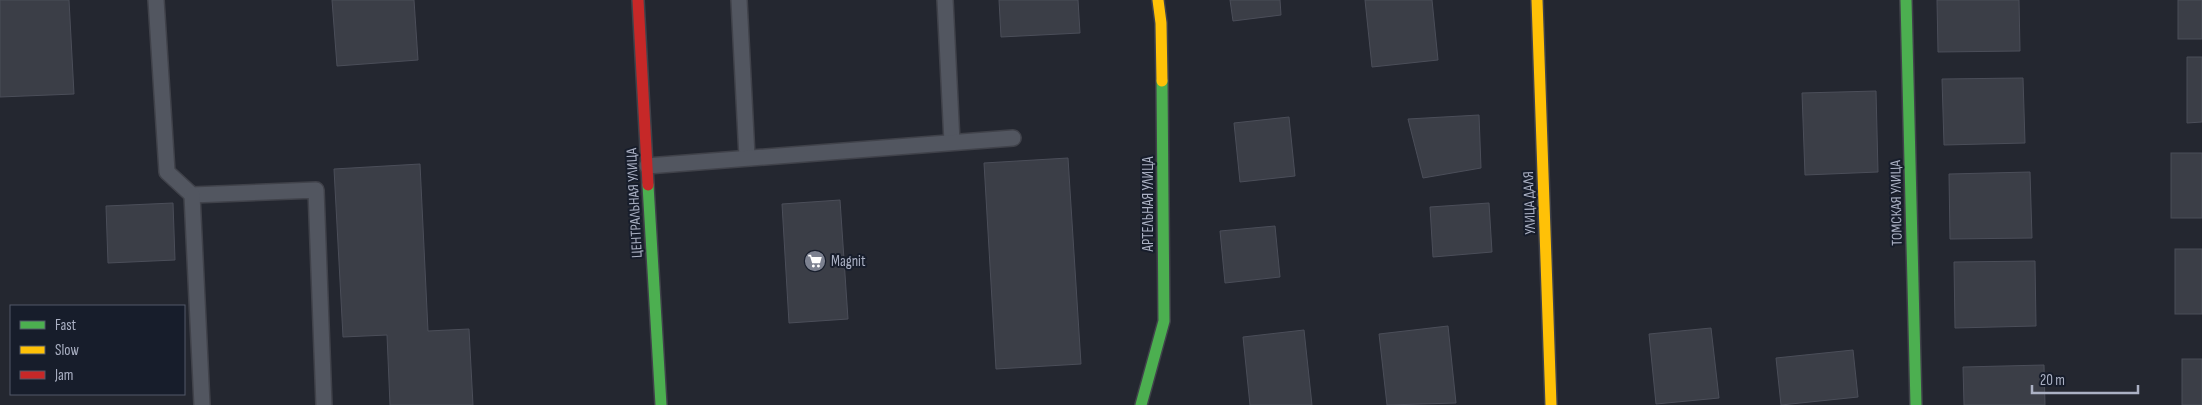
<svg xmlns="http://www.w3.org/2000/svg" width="2202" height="405" font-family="'Sofia Sans Condensed',sans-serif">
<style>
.building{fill:#3b3e47;stroke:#4b4e59}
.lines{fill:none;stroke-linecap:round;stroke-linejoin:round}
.lane-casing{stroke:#40424a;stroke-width:18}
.fast-casing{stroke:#40424a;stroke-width:14}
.slow-casing{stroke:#40424a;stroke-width:14}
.jam-casing{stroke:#40424a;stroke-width:14}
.lane{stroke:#525660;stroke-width:15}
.fast{stroke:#4caf50;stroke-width:11}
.slow{stroke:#ffc107;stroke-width:11}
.jam{stroke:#c62828;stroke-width:11}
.labels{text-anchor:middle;stroke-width:4;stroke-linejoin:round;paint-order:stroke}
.street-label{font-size:15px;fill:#abb1c4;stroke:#171d2b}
.poi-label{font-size:15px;fill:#abb1c4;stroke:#171d2b;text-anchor:start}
</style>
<rect width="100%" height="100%" fill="#242730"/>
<!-- building -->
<g class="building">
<path d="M0,0H69L74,94L0,97Z"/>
<path d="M332,0H414L418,60L337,66Z"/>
<path d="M999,0H1078L1080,33L1001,37Z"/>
<path d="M1230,0H1280L1281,15L1233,21Z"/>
<path d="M1365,0H1432L1438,60L1372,67Z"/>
<path d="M1937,0H2019L2020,51L1938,52Z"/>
<rect x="2178" y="0" width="24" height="39"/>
<path d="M2187,57H2202V122L2187,123Z"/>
<path d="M2023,78L2025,143L1944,145L1942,79Z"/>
<path d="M1876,91L1878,172L1805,175L1802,93Z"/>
<path d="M1479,115L1481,168L1423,178L1408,119Z"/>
<path d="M1289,117L1295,176L1240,182L1234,123Z"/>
<rect x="2171" y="153" width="31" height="65"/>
<path d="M1068,158L1081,364L996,369L984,163Z"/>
<path d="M420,164L428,331L469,329L473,405H390L387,335L343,337L334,169Z"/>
<path d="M2030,172L2032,238L1950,239L1949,174Z"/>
<path d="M840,200L848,319L789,323L782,204Z"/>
<path d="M173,203L175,260L108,263L106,206Z"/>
<path d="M1489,203L1492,252L1433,257L1430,207Z"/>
<path d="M1275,226L1280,277L1225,283L1220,231Z"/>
<rect x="2175" y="249" width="27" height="65"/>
<path d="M2035,261L2036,326L1955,328L1954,262Z"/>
<path d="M1448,326L1456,403L1387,405L1379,334Z"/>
<path d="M1711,328L1719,398L1656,404L1649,334Z"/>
<path d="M1304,330L1312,405H1250L1243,337Z"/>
<path d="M1853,350L1858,397L1781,405L1776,358Z"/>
<rect x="2182" y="359" width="20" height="46"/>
<path d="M2044,365L2045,405H1964L1963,367Z"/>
</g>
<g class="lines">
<!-- lane casing -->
<g class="lane-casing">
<g id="lane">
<path d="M156,0L167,172L192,195L316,190L324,405"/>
<path d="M739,0L747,157"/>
<path d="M945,0L952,142"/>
<path d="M647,166L1013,138"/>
<path d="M192,195L202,405"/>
</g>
</g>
<!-- fast casing -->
<g class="fast-casing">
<g id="fast">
<path d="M1906,0L1916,405"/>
<path d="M648,185L661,405"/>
<path d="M1141,405L1164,321L1162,81"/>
</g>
</g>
<!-- slow casing -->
<g class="slow-casing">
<g id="slow">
<path d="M1158,0L1161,23L1162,81"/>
<path d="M1537,0L1551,405"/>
</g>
</g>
<!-- jam casing -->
<g class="jam-casing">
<path id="jam" d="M638,0L648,185"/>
</g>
<!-- lane -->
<use href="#lane" class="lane"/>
<!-- fast -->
<use href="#fast" class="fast"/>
<!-- slow -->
<use href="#slow" class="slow"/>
<!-- jam -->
<use href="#jam" class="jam"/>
</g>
<!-- icons -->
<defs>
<g id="supermarket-disc" transform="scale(1.125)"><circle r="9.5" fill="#7c8190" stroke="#171d2b"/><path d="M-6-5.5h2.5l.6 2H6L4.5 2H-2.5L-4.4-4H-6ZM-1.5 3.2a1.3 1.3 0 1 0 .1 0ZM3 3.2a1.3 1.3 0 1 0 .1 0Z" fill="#fff"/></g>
</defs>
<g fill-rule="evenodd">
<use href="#supermarket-disc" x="815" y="261"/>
</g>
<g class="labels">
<!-- street labels -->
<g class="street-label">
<text transform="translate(634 203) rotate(-93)" y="5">ЦЕНТРАЛЬНАЯ УЛИЦА</text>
<text transform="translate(1529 203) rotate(-92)" y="5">УЛИЦА ДАЛЯ</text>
<text transform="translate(1896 203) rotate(-91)" y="5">ТОМСКАЯ УЛИЦА</text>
<text transform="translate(1148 204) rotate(-90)" y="5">АРТЕЛЬНАЯ УЛИЦА</text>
</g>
<!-- poi labels -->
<g class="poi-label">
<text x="831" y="266">Magnit</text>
</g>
</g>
<!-- legend -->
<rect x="10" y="305" width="175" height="90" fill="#171d2b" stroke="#525868"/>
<rect x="20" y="321" width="25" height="8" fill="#4caf50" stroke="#525868"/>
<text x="55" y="330" font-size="15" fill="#abb1c4">Fast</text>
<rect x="20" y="346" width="25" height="8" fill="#ffc107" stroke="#525868"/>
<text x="55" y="355" font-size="15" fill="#abb1c4">Slow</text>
<rect x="20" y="371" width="25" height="8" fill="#c62828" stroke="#525868"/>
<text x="55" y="380" font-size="15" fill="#abb1c4">Jam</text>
<!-- scale -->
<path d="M2032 385v8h106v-8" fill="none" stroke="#abb1c4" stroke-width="2.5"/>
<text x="2040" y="385" font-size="15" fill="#abb1c4" stroke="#171d2b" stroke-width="4" paint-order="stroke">20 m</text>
</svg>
